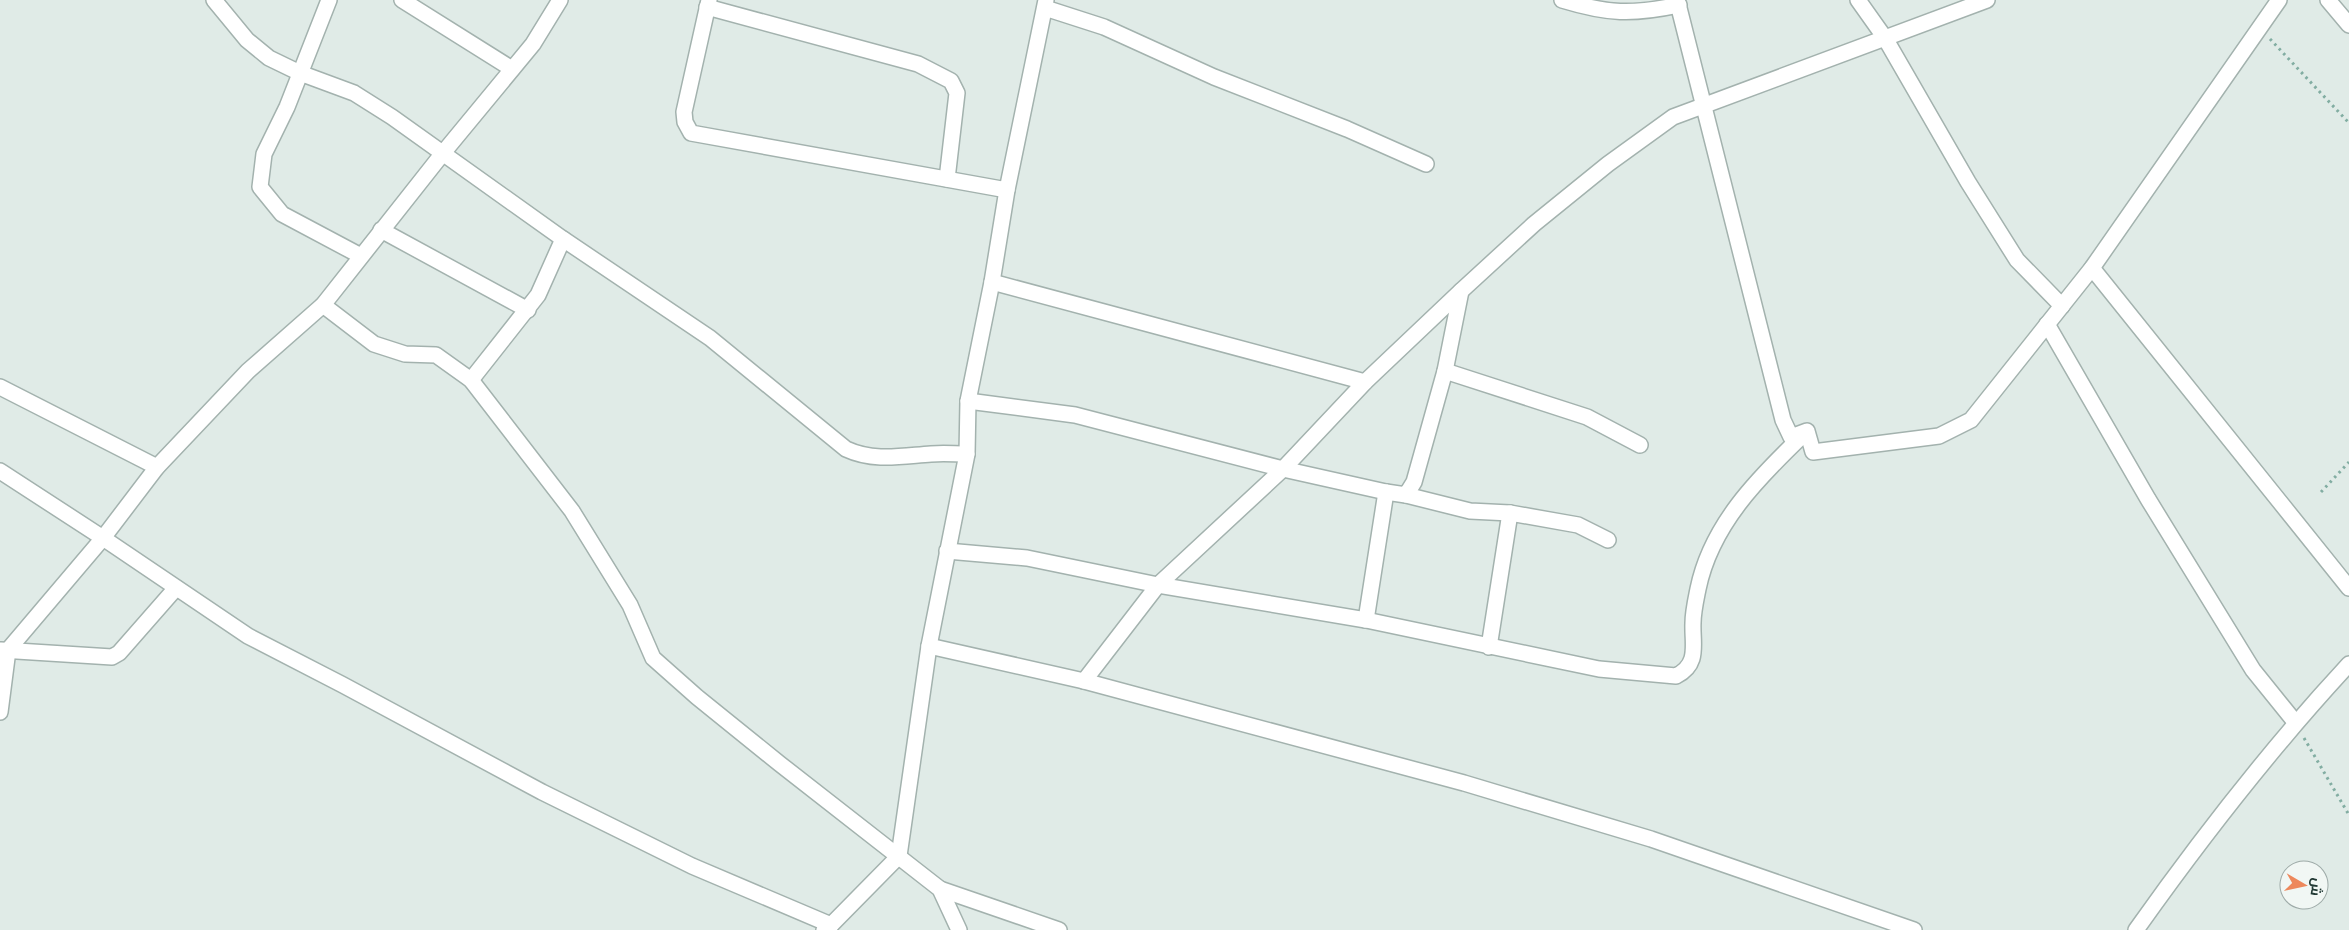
<svg xmlns="http://www.w3.org/2000/svg" width="2349" height="930" font-family="Lato,Cairo,sans-serif">
<style>
.lines{fill:none;stroke-linecap:round;stroke-linejoin:round}
.minor-casing{stroke:#a3b2ae;stroke-width:18}
.path{stroke:#82ada2;stroke-width:3;stroke-dasharray:2.5 4;stroke-linecap:butt}
.minor{stroke:#fff;stroke-width:15}
</style>
<rect width="100%" height="100%" fill="#e0ebe7"/>
<g class="lines">
<!-- minor casing -->
<g class="minor-casing">
<g id="minor">
<path d="M214,0L247,40L269,58L300,73L354,93L392,117L563,239L710,338L846,449C874,462 902,456 931,454C943,453 955,454 967,454"/>
<path d="M329,0L287,107L264,154L260,187L282,214L361,256"/>
<path d="M402,0L512,69"/>
<path d="M709,0L684,112L685,122L691,133L1007,190"/>
<path d="M1562,0C1608,14 1632,15 1679,5"/>
<path d="M1677,0L1783,420L1791,437L1807,431L1813,452L1939,436L1971,420L2092,268L2279,0"/>
<path d="M1858,0L1885,38L1968,182L2017,260L2062,306"/>
<path d="M2328,0L2349,25"/>
<path d="M707,7L918,64L951,81L957,93L947,179"/>
<path d="M1045,8L1104,27L1214,77L1347,129L1426,164"/>
<path d="M381,230L528,310"/>
<path d="M2092,268L2349,588"/>
<path d="M992,282L1365,382"/>
<path d="M323,305L374,344L405,354L436,355L471,380L572,511L630,605L653,658L697,697L780,764L940,889L959,930"/>
<path d="M2047,324L2148,499L2253,670L2295,722"/>
<path d="M1445,371L1587,417L1640,445"/>
<path d="M471,380L538,295L563,239"/>
<path d="M0,387L157,467"/>
<path d="M968,401L1075,415L1283,469L1386,492L1406,495L1414,482L1445,371L1461,291"/>
<path d="M0,471L103,538L248,636L343,685L542,792L692,866L831,925"/>
<path d="M1406,495L1470,511L1510,513L1578,525L1608,540"/>
<path d="M947,551L1027,558L1158,585L1366,620L1599,669L1676,676C1700,664 1692,644 1693,623C1693,612 1696,599 1698,589C1711,525 1758,478 1804,434"/>
<path d="M1366,620L1386,492"/>
<path d="M929,646L1084,681L1464,783L1651,839L1914,930"/>
<path d="M1489,647L1510,513"/>
<path d="M1,650L112,657L119,653L176,588"/>
<path d="M1084,681L1158,585L1283,469L1365,382L1461,291L1534,224L1608,164L1673,117L1987,0"/>
<path d="M0,712L8,650L103,538L157,467L248,371L323,305L443,153L533,44L560,0"/>
<path d="M940,889L1059,930"/>
<path d="M824,930L831,925L899,856L929,646L967,454L968,401L992,282L1007,190L1046,0"/>
<path d="M2136,930C2202,837 2272,747 2349,664"/>
</g>
</g>
<!-- path -->
<g class="path">
<path d="M2270,39L2349,123"/>
<path d="M2321,492L2349,462"/>
<path d="M2304,738L2349,815"/>
</g>
<!-- minor -->
<use href="#minor" class="minor"/>
</g>
<!-- north arrow -->
<g transform="translate(2304 885) rotate(99)"><circle r="24" fill="#f1f7f4" stroke="#9eaba8"/>
<path d="M0-4L9 19L0 12L-9 19Z" fill="#ed885c"/>
<text y="-8" font-size="14" font-weight="bold" text-anchor="middle" fill="#223a35">ش</text>
</g>
</svg>
